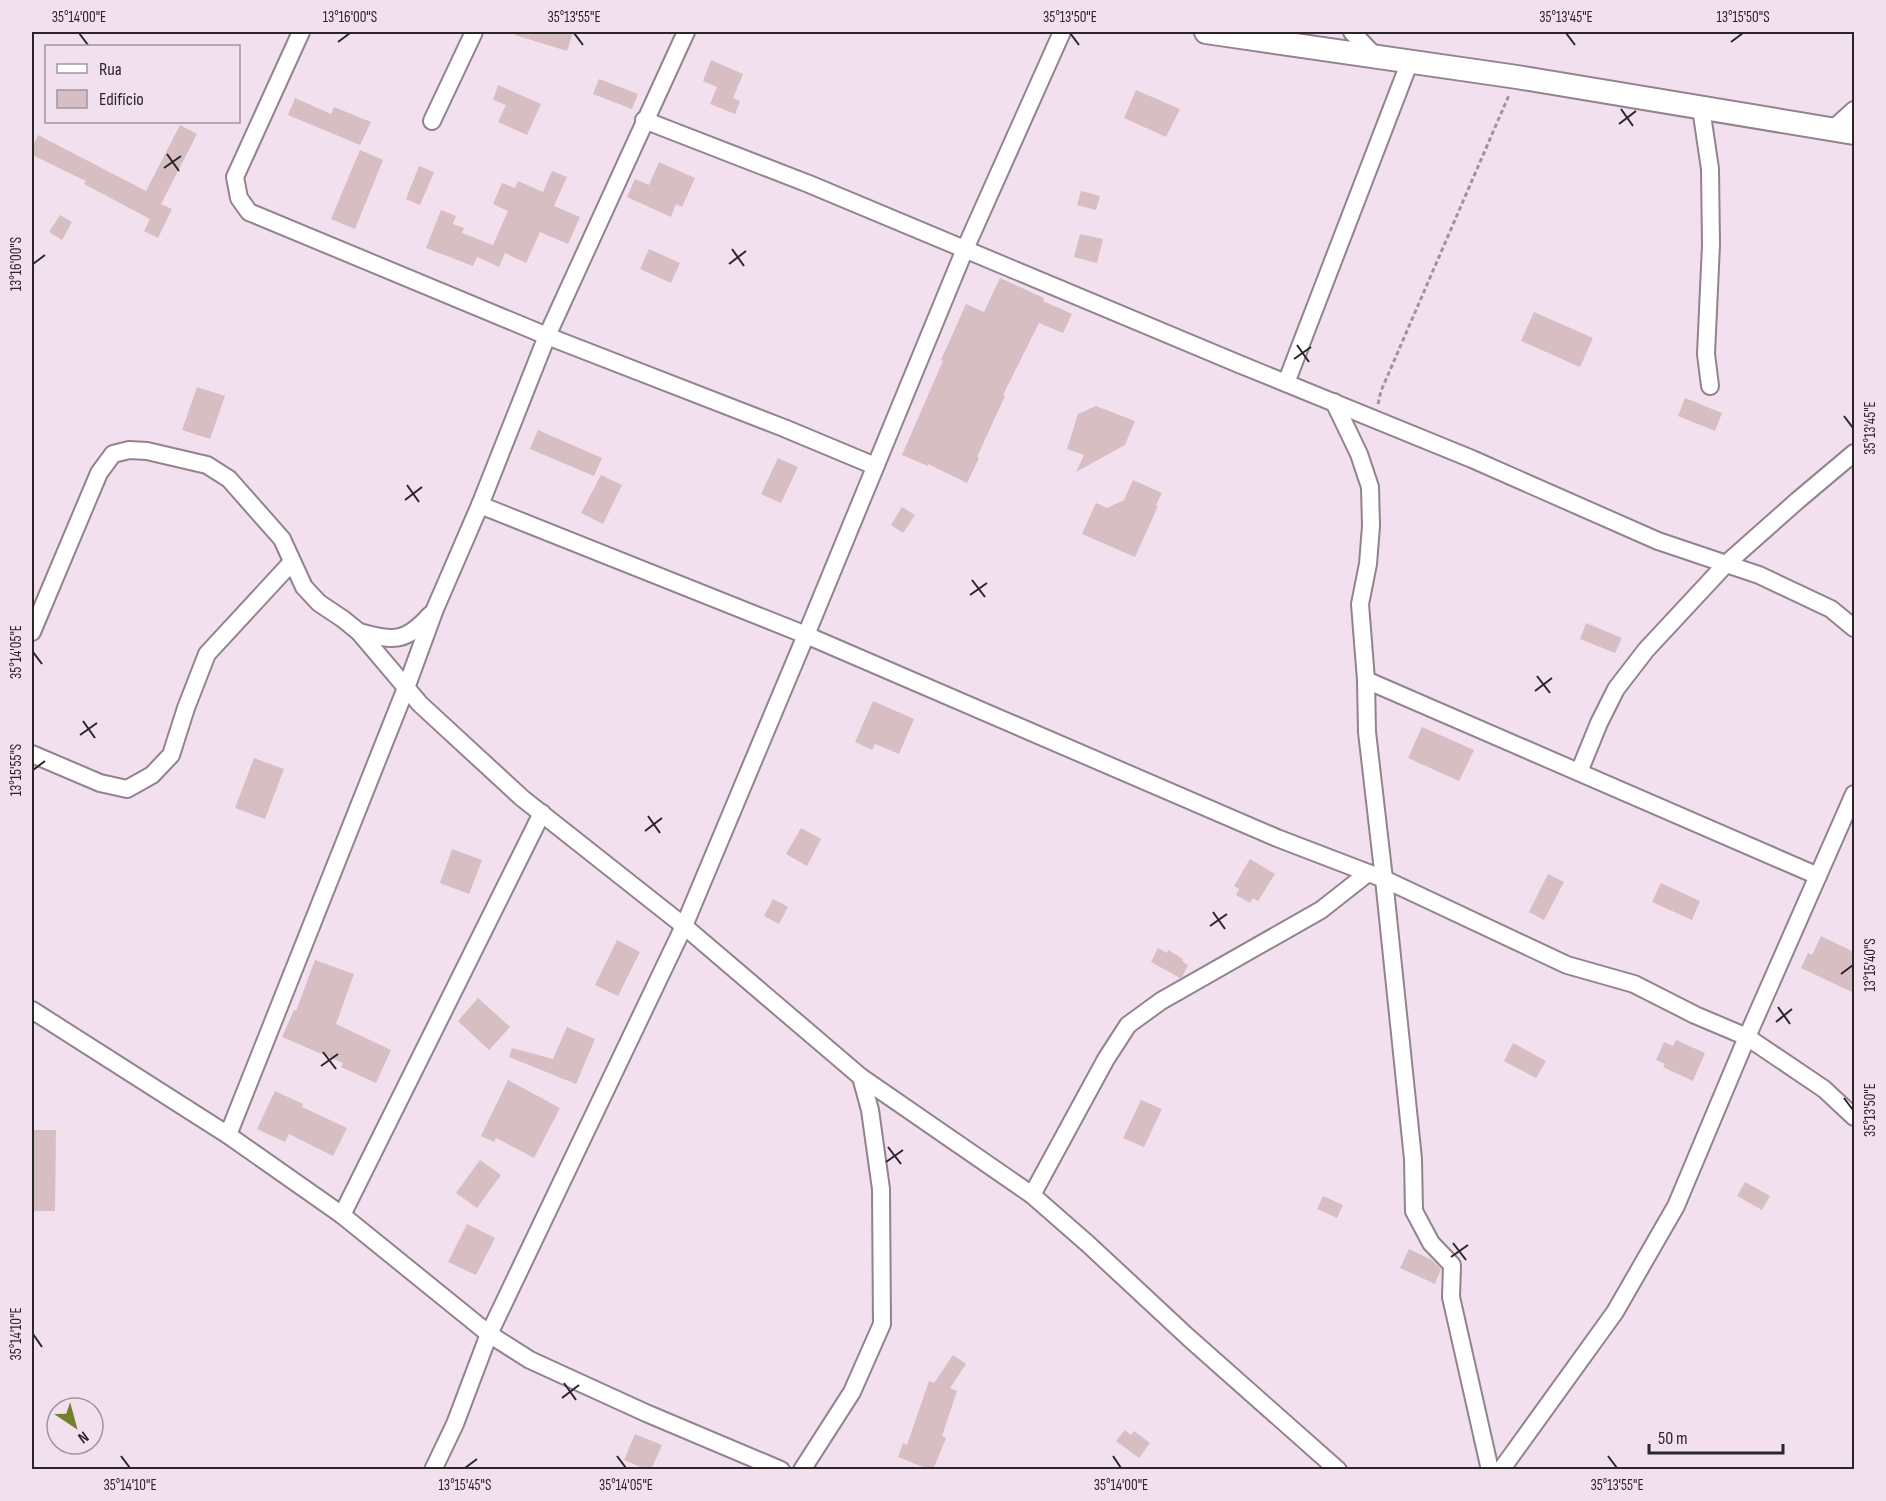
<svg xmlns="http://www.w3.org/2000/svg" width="1886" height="1501" font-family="'Sofia Sans Condensed',sans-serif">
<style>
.building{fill:#d6bec3}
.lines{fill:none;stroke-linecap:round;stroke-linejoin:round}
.street-casing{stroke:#93828f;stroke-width:20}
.secondary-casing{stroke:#93828f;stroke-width:26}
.path{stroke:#a1939e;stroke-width:3;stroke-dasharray:4.5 3;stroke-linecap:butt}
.street{stroke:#fff;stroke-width:16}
.secondary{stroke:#fff;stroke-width:22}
.ticks{fill:none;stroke:#2b2429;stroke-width:2}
.neatline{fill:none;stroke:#2b2429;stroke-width:2}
.ticks-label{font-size:15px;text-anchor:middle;fill:#2b2429}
</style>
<rect width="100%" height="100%" fill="#f2e0ee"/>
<!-- building -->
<g class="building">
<path d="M515,32H573L567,51L515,35Z"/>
<path d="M711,60L743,74L733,98L740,101L735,114L710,104L717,87L703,81Z"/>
<path d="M599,79L638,94L632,109L593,94Z"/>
<path d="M498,85L541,104L527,135L498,122L506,105L493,100Z"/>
<path d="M1136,90L1180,109L1166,137L1124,118Z"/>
<path d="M295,98L331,114L334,107L371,122L360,145L288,115Z"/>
<path d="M180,125L197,134L161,204L172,209L158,238L144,231L150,219L84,184L86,181L32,155V148L38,135L146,191Z"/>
<path d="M360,150L383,160L355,229L331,219Z"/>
<path d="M659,162L695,178L682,207L676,204L671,217L627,197L635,179L649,185Z"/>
<path d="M419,166L434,172L420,205L406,199Z"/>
<path d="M552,171L567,177L554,206L580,217L568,244L540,232L526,263L505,253L499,267L477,257L473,266L426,248L441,210L456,216L453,224L464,228L462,233L493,245L508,211L493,204L502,183L515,188L518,181L543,192Z"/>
<path d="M1081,191L1100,196L1096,210L1077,205Z"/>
<path d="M60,215L72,222L62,240L49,232Z"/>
<path d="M1080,234L1103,239L1097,263L1074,257Z"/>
<path d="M649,249L680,263L671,283L640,269Z"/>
<path d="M1000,278L1044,298L1043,301L1072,314L1063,333L1039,323L1003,395L1005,396L977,457L979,458L967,483L928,464V466L902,455L943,361L941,360L966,304L984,312Z"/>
<path d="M1534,312L1593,338L1580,367L1521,341Z"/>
<path d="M197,387L225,396L210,439L182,430Z"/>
<path d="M1685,398L1722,413L1715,431L1678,416Z"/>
<path d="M1096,406L1135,421L1125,445L1076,472L1084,455L1067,449L1078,414Z"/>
<path d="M538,430L602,458L594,476L530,449Z"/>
<path d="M778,458L798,467L781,503L761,494Z"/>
<path d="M601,475L622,485L603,524L581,513Z"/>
<path d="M1133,480L1162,493L1156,505L1158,506L1135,557L1082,534L1096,503L1107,508L1124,500Z"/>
<path d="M902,507L915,515L903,533L891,525Z"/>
<path d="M1586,623L1622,638L1615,653L1580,639Z"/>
<path d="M873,701L914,719L899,754L875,744L872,750L855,742Z"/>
<path d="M1422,727L1474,750L1459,781L1408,758Z"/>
<path d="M254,758L284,769L265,819L235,808Z"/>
<path d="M801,828L821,839L807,866L786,854Z"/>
<path d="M452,849L482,860L469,894L440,883Z"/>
<path d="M1250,859L1275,874L1258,901L1253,898L1250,903L1236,895L1239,889L1234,886Z"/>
<path d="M1548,874L1564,882L1544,920L1529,912Z"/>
<path d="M1661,883L1700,901L1692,920L1652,902Z"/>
<path d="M773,899L788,907L779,924L764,916Z"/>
<path d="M1821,936L1854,952V993L1801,968L1808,953L1812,955Z"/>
<path d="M617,940L640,952L618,996L595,985Z"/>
<path d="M1158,948L1167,953L1168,950L1183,959L1182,961L1188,965L1182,977L1180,978L1151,962Z"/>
<path d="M315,960L354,974L336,1024L391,1050L376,1083L341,1067L343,1063L282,1037L294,1010L296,1011Z"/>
<path d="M478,998L510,1027L489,1050L458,1021Z"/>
<path d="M567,1027L595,1039L576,1084L509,1057L512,1048L553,1059Z"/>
<path d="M1676,1040L1705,1053L1693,1081L1663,1067L1665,1064L1656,1060L1664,1042L1673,1046Z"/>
<path d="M1513,1043L1546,1061L1536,1078L1504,1061Z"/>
<path d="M508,1080L560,1108L534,1158L496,1138L494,1142L481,1136Z"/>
<path d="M275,1091L303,1104L302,1107L347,1128L333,1156L289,1134L285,1142L257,1129Z"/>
<path d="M1141,1100L1162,1109L1144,1147L1123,1138Z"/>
<path d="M32,1130H56L55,1211H32Z"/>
<path d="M480,1160L501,1175L477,1208L456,1193Z"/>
<path d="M1745,1182L1770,1196L1762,1210L1737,1196Z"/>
<path d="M1323,1196L1343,1205L1337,1218L1317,1209Z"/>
<path d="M467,1224L495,1238L476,1275L448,1262Z"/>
<path d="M1409,1249L1432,1260L1441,1269L1435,1284L1400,1268Z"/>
<path d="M953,1355L966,1364L950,1388L957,1391L942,1436L946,1438L933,1470H931L898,1457L903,1443L907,1445L929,1381L934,1383Z"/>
<path d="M1125,1430L1131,1435L1134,1431L1150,1443L1139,1458L1116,1441Z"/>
<path d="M635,1434L662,1445L651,1470H647L624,1460Z"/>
</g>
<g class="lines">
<!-- street casing -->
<g class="street-casing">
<g id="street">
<path d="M301,32L235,177L239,198L249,212L547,336L784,428L875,466"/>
<path d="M1352,32L1375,56"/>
<path d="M1701,108L1710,169L1711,245L1706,354L1710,386"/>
<path d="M644,120L809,184L1239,364L1472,459L1658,541L1759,575L1831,609L1854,628"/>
<path d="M432,121L474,32"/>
<path d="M1832,130L1854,110"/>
<path d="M1286,383L1410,61"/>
<path d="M1334,402L1359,454L1370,487L1371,526L1368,564L1360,604L1366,680L1367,732L1384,879L1413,1159L1414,1211L1431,1243L1452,1265L1451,1297L1490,1470"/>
<path d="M480,505L806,635L1277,838L1384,879L1567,965L1634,984L1695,1015L1747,1037L1824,1089L1854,1117"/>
<path d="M32,632L99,473L113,454L129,450L147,451L207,465L229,479L282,539L304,587L319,603L343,619L359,632L420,704L522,798L684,926L861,1077L1032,1195L1088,1244L1189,1338L1338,1470"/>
<path d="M359,632C394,641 405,643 430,615"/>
<path d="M1366,680L1818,876"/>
<path d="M32,754L100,783L127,789L152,775L171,755L186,708L207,654L292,562"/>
<path d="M1579,772L1599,723L1616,689L1646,650L1726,564L1797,501L1854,453"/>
<path d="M32,1010L228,1135L342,1215L489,1334L530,1360L646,1413L781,1470"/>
<path d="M228,1135L406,688L435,609L480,505L547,336L686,32"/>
<path d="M1032,1195L1106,1059L1128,1025L1161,1001L1321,910L1368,873"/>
<path d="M342,1215L542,813"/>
<path d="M433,1470L455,1424L489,1334L684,926L806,635L965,249L1062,32"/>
<path d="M802,1470L852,1392L882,1324L881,1189L870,1110L861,1077"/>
<path d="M1501,1470L1615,1312L1676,1206L1747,1037L1854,794"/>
</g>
</g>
<!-- secondary casing -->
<g class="secondary-casing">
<path id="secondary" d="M1206,32L1517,77L1854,133"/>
</g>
<!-- path -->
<path class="path" d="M1378,404L1381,391L1509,95"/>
<!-- street -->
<use href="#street" class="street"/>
<!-- secondary -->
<use href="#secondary" class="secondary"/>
</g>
<!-- ticks -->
<path class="ticks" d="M79,33L88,45M574,33L583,45M1070,33L1079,45M1566,33L1575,45M338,42L350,33M1731,42L1743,33M1621,109L1633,126M1619,124L1636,111M167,154L179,171M164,168L181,156M732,249L744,266M33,264L45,255M729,264L746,251M1297,345L1309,362M1294,359L1311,347M1844,416L1853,428M407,485L419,502M405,500L422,487M972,580L985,597M970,595L987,583M33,652L42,664M1537,676L1550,693M1535,691L1552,678M83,721L95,738M80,735L97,723M33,770L45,761M648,816L660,833M645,831L662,818M1213,912L1225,929M1210,926L1227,914M1841,974L1853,965M1778,1007L1790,1024M1776,1022L1792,1009M323,1052L336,1069M321,1066L338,1054M1844,1098L1853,1110M888,1147L901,1164M886,1162L903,1150M1453,1243L1466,1260M1451,1257L1468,1245M33,1334L42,1347M564,1383L576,1400M562,1398L579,1385M121,1456L130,1468M617,1456L626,1468M1113,1456L1121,1468M1608,1456L1617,1468M465,1468L477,1459"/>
<!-- border -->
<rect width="1886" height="1501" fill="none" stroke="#f2e0ee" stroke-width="66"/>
<!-- legend -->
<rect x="45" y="45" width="195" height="78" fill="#f2e0ee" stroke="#a2959f" stroke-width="1.5"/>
<rect x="57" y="64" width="30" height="9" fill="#ffffff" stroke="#a2959f" stroke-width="1.5"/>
<text x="99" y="75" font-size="18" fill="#2b2429">Rua</text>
<rect x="57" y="90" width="30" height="18" fill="#d6bec3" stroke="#a2959f" stroke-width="1.5"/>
<text x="99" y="105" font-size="18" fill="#2b2429">Edifício</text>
<!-- north arrow -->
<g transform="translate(75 1426) rotate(144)"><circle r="28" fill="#f2e0ee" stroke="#a2959f" stroke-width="1.5"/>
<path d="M0-4.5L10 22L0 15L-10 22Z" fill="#71802e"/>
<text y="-9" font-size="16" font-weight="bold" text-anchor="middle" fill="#2b2429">N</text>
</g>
<!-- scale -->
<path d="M1649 1444v9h134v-9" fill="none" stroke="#2b2429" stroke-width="3"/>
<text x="1658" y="1444" font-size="18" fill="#2b2429" stroke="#f2e0ee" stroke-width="4.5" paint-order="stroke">50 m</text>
<rect x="33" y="33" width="1820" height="1435" class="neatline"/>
<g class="ticks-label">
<text x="79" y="22">35°14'00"E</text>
<text x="350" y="22">13°16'00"S</text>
<text x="574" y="22">35°13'55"E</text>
<text x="1070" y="22">35°13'50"E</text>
<text x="1566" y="22">35°13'45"E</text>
<text x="1743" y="22">13°15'50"S</text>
<text transform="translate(16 264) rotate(-90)" y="5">13°16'00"S</text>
<text transform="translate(1870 428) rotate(-90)" y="5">35°13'45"E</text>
<text transform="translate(16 652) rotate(-90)" y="5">35°14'05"E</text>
<text transform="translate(16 770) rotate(-90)" y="5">13°15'55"S</text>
<text transform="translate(1870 965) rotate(-90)" y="5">13°15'40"S</text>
<text transform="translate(1870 1110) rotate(-90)" y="5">35°13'50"E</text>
<text transform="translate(16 1334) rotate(-90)" y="5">35°14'10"E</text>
<text x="130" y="1490">35°14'10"E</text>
<text x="465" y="1490">13°15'45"S</text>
<text x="626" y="1490">35°14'05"E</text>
<text x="1121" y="1490">35°14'00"E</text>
<text x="1617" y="1490">35°13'55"E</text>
</g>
</svg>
